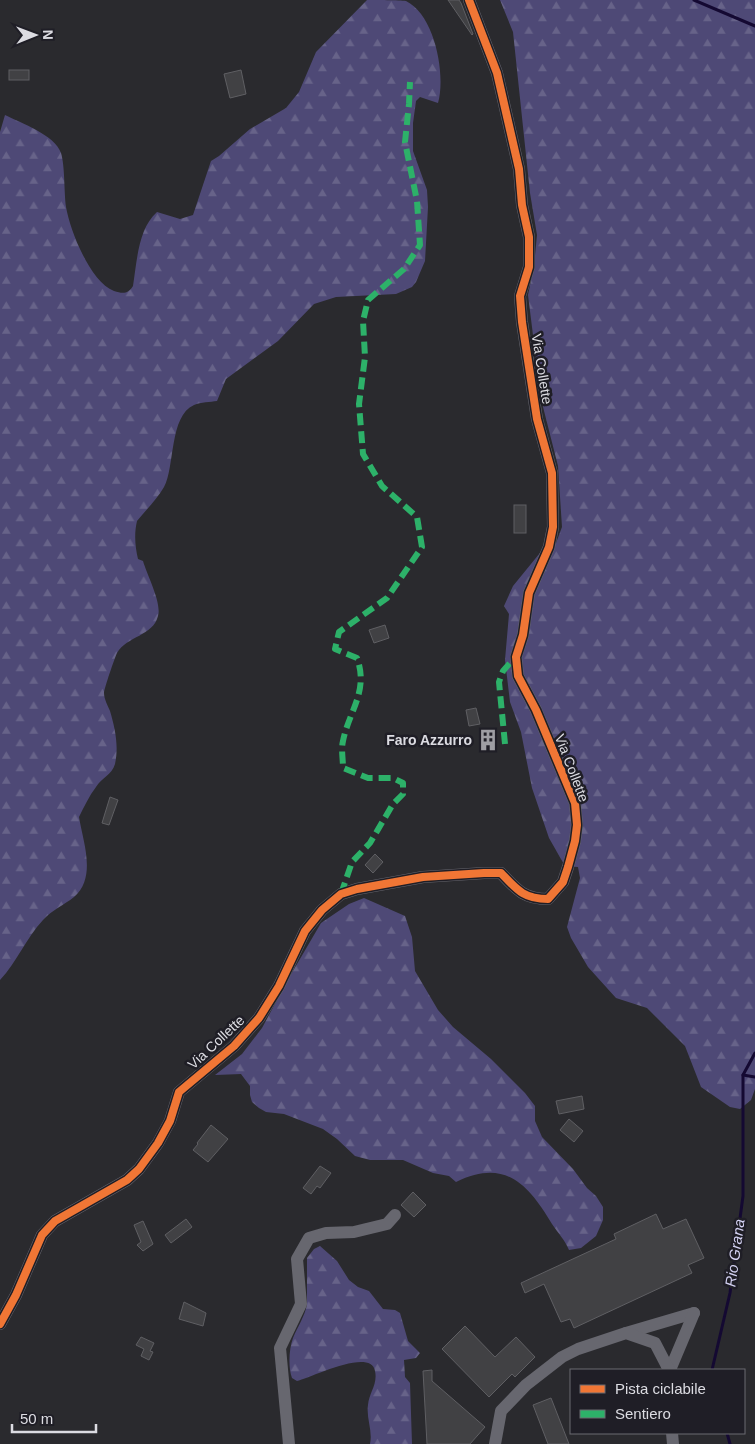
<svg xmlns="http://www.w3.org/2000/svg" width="755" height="1444" font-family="Arial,sans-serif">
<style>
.forest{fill:url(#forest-firs)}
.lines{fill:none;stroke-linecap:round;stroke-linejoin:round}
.stream{stroke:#140932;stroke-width:3}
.building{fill:#414144;stroke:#5f5f63}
.street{stroke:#67676f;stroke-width:12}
.quiet{stroke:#2db169;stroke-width:6;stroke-dasharray:12 6;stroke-linecap:butt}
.cycleway-casing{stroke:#1f1e26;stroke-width:11}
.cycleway{stroke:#f07635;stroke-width:8}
.labels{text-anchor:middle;stroke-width:5;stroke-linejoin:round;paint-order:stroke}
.street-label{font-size:14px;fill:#dcdce2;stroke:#1f1e26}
.poi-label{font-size:14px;font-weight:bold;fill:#dcdce2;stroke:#1f1e26;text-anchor:end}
.water-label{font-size:15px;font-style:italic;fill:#d4d2f3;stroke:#1f1e26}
</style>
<defs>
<pattern id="forest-firs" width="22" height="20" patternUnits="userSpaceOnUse" patternTransform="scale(1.25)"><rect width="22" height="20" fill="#4e4976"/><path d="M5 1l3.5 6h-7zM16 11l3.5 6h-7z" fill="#676389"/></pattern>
</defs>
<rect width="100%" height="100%" fill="#2a2a2e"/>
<!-- forest -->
<g class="forest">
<path d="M367,0C376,0 399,0 406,1C435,15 446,75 438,103L420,97L416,101L413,123V151L427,190L428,207L425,261L416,282L412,287L396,294L336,297L314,304L278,341L226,379L217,401C210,402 201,402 194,405C169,416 175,467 164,487C157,499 146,510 137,521C134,534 135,546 138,559L143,561C147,575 162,603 158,616C153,636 127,636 117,653C115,657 104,689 104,693C104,699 108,706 110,711C115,728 119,746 115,764C112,775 101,778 96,787C89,796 84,807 79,817C83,842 97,877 74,897C64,905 52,910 43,920C26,938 17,962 0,980V132L5,115C21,123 55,135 61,153C65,166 64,192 66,207C70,230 90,282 114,291C123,294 128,294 133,286C137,261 138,229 157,212L180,219L193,215L211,161L219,156L250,129L286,108L299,92L316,52Z"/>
<path d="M500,0H755V1089L751,1100L740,1109L730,1107L701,1087L685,1046L647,1008L616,998L588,967L571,938L567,927L580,878L578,867L565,866L549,838L532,788L521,732L510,702L505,660L509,614L504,606L513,586L544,548L556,543L562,527L558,466L541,399L528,295L534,266L537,235L530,193L513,32Z"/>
<path d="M364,898L405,916L412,937L415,971L438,1010L453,1027L491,1059L525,1093L535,1106V1121L542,1137L573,1169L587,1188L596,1196L603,1207V1220L596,1236L581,1248L569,1250C565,1240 558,1233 552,1224C528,1184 505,1158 456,1182L449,1176L433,1173L403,1160H370L355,1156L337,1139L323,1129L284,1114L266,1112L259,1108L252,1102L250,1095V1086L241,1074L215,1075L242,1054L262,1028L290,976L321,923L349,904Z"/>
<path d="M320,1246L337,1261L349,1280L358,1287L369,1291L383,1309L395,1310L400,1313L408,1341L420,1353L416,1358L404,1360L405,1377L410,1383L412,1444H370C373,1431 366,1418 368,1405C369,1393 378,1384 375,1371C371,1347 310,1378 297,1381L292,1378C288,1367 289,1349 293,1338C298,1326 305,1316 307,1304V1258L314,1249Z"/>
</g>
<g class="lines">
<!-- stream -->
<g class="stream">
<path d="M694,0L755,26"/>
<path d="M743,1075L755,1077"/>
<path d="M712,1370L730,1293L743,1196V1075L755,1053"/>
<path d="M727,1433L730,1444"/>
</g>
</g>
<!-- building -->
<g class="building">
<path d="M448,0H459L461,3L473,34L472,35Z"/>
<rect x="9" y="70" width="20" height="10"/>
<path d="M241,70L246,94L230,98L224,74Z"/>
<rect x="514" y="505" width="12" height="28"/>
<path d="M385,625L389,638L374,643L369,630Z"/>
<path d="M476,708L480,724L469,726L466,710Z"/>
<path d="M483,732L490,733L494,736L495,741L491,747H485L481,744V739Z"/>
<path d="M110,797L118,800L109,825L102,823Z"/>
<path d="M375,854L383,862L373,873L365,865Z"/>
<path d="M582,1096L584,1109L559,1114L556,1101Z"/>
<path d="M569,1119L583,1131L574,1142L560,1130Z"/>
<path d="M211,1125L228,1139L208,1162L193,1150L198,1144L197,1143Z"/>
<path d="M320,1166L331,1173L320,1188L317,1186L311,1194L303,1188Z"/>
<path d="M413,1192L426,1205L414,1217L401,1205Z"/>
<path d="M656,1214L663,1229L686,1219L704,1258L688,1265L692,1273L574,1328L570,1319L561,1322L544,1284L525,1293L521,1283L616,1239L614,1234Z"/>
<path d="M186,1219L192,1227L171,1243L165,1235Z"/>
<path d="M143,1221L153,1244L143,1251L137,1245L141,1242L134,1225Z"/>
<path d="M184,1302L206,1313L203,1326L179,1319Z"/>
<path d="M465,1326L495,1357L516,1337L535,1357L515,1377L512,1374L489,1397L442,1349Z"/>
<path d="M141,1337L154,1343L150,1351L153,1352L149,1360L141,1356L144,1349L136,1345Z"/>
<path d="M432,1370V1381L485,1427L470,1444H427L423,1371Z"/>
<path d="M551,1398L569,1444H548L533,1405Z"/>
</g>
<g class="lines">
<!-- street -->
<g class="street">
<path d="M0,1324L16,1295L42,1235L55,1221L127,1180L139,1169L158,1143L170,1121L179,1092L234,1046L259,1018L279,986L305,931L322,910L341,894L357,889L423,877L484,873H501C517,890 524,899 548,899L563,882L568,867L575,841L577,825L575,803L536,710L518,676L516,657L523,635L529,593L549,547L553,527L552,473L537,419L522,322L520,296L529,267V237L522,205L519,169L497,73L469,0"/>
<path d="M626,1333L694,1313"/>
<path d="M670,1370L694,1313"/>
<path d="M672,1433L673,1444"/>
<path d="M289,1444L280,1348L301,1304L297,1259L309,1238L326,1233L354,1232L387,1224L395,1215"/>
<path d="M495,1444L501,1411L526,1385L562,1357L578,1349L626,1333L655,1343L669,1370"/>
</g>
<!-- quiet -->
<g class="quiet">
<path d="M505,744L499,682L503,671L510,663L516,660"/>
<path d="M341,894L352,862L370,843L393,804L403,794V783L393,778H368L343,768C343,759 341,749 343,741C349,711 369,691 357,658L335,649L339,632L387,598L422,547L417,517L382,486L363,454L359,404L365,357L363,321L368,300L404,269L420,245L417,201L405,142L409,104L410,82"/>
</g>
<!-- cycleway casing -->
<g class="cycleway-casing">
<path id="cycleway" d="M0,1324L16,1295L42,1235L55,1221L127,1180L139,1169L158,1143L170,1121L179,1092L234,1046L259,1018L279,986L305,931L322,910L341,894L357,889L423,877L484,873H501C517,890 524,899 548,899L563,882L568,867L575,841L577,825L575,803L536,710L518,676L516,657L523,635L529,593L549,547L553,527L552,473L537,419L522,322L520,296L529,267V237L522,205L519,169L497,73L469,0"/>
</g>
<!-- cycleway -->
<use href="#cycleway" class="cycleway"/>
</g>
<!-- icons -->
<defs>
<g id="building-bare" transform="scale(1.725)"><path d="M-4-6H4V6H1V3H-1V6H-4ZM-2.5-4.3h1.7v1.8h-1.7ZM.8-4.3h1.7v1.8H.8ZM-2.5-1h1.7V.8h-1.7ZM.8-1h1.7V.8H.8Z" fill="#9e9ea3" stroke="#1f1e26" stroke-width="2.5" paint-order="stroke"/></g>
</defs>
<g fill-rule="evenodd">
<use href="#building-bare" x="488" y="740"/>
</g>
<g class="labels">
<!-- street labels -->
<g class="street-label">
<text transform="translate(542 369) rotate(81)" y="5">Via Collette</text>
<text transform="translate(572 768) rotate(69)" y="5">Via Collette</text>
<text transform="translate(216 1042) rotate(-43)" y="5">Via Collette</text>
</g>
<!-- poi labels -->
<g class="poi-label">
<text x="472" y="745">Faro Azzurro</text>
</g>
<!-- water labels -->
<g class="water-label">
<text transform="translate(735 1253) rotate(-82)" y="5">Rio Grana</text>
</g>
</g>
<!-- legend -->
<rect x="570" y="1369" width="175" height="65" fill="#1f1e26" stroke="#6b6a71"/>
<rect x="580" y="1385" width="25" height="8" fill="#f07635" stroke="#6b6a71"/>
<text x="615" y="1394" font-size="15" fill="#dcdce2">Pista ciclabile</text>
<rect x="580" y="1410" width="25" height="8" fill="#2db169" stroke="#6b6a71"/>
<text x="615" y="1419" font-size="15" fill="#dcdce2">Sentiero</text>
<!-- north arrow -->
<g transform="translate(35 35) rotate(89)" stroke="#1f1e26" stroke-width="4" paint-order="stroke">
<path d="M0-4L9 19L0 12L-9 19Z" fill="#dcdce2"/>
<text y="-8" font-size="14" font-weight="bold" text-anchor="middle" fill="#dcdce2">N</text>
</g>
<!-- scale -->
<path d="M12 1424v8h84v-8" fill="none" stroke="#dcdce2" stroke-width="2.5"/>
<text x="20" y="1424" font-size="15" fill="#dcdce2" stroke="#1f1e26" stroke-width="4" paint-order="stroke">50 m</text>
</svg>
